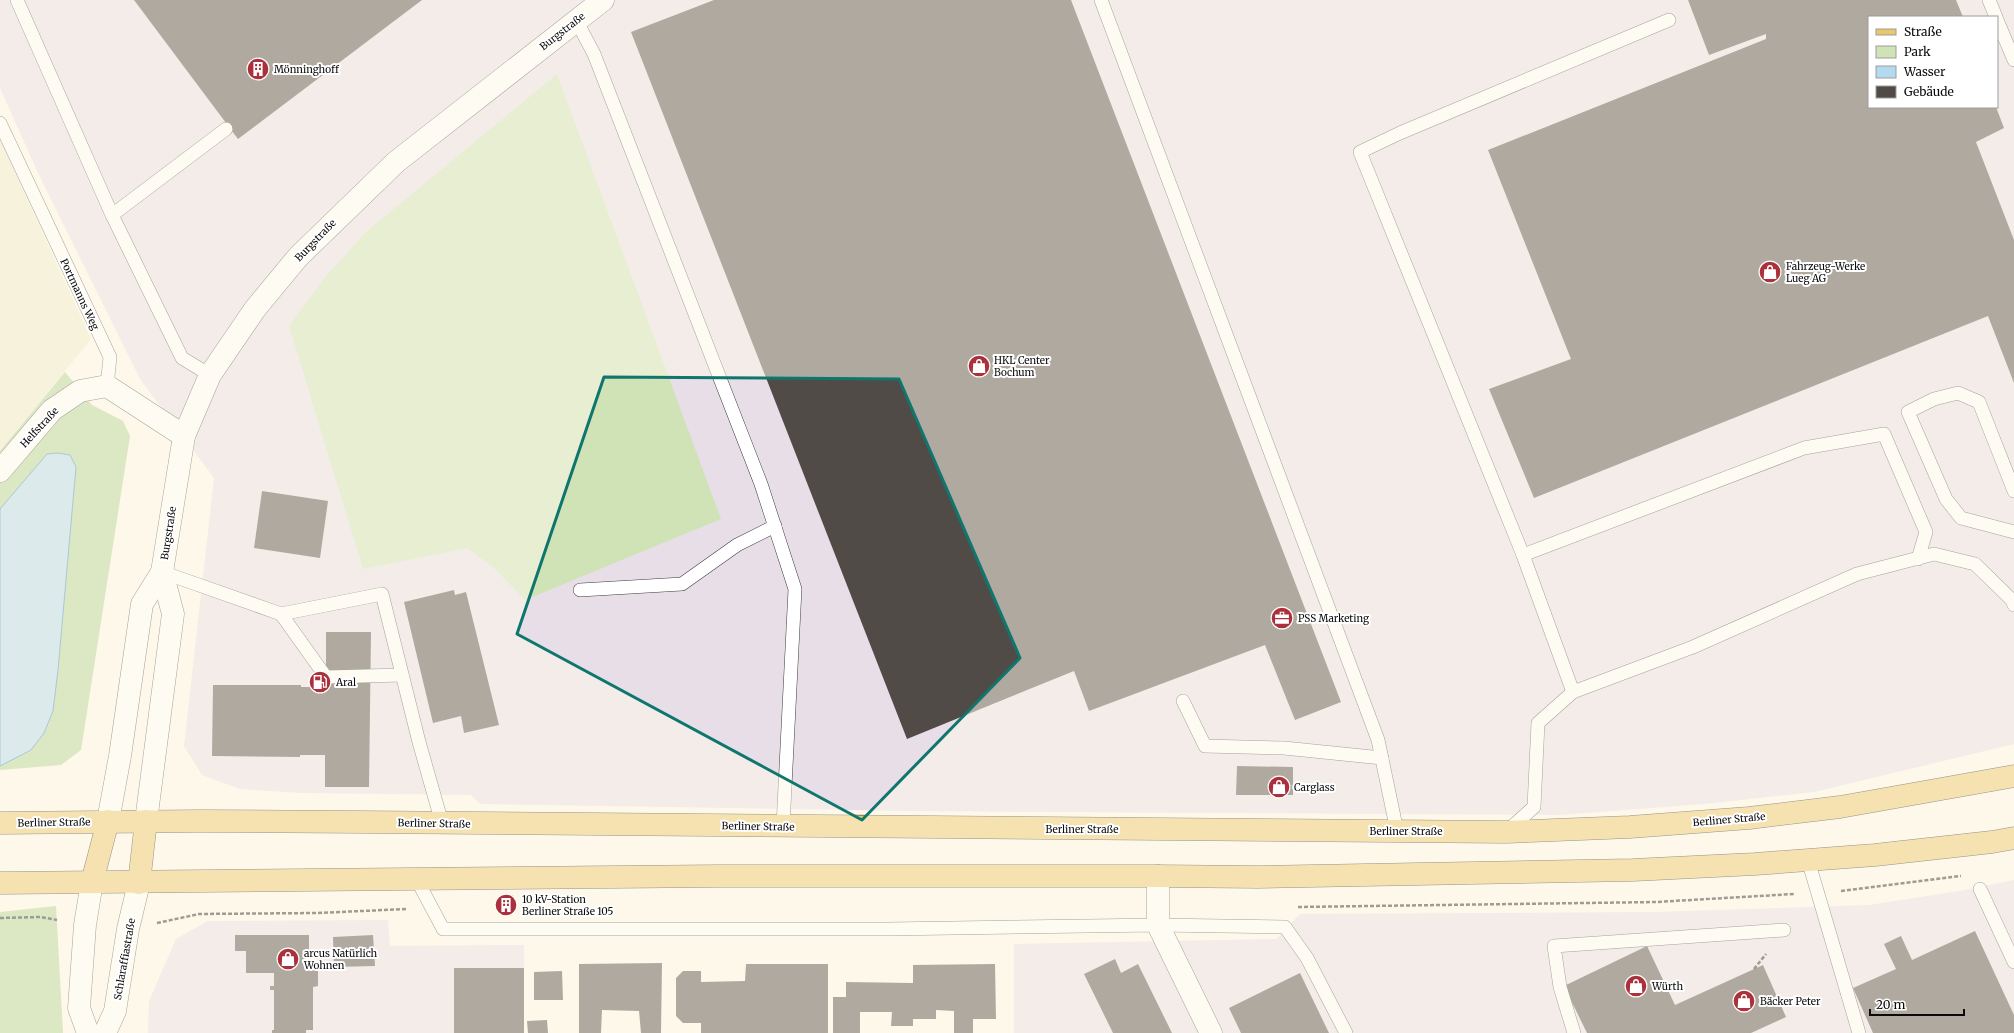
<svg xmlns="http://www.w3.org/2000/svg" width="2014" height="1033" font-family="Merriweather,serif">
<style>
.industrial{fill:#e7dee8;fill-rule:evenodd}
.farmland{fill:#f0ebcc}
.green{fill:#cfe3b7}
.forest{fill:#b4d298}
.water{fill:#b3daef;stroke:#4190be}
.building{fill:#514b47}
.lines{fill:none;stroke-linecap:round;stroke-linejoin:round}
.service-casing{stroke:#3d3d3d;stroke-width:14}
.minor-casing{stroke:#3d3d3d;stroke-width:23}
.primary-casing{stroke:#1b1b1b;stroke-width:23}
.path{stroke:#2c2c2c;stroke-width:2.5;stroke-dasharray:4 2;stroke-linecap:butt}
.service{stroke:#fff;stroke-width:13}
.minor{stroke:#fff;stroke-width:22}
.primary{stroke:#eac76b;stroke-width:22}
.marked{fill:none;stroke:#0f766e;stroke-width:3;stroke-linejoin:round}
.labels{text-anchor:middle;stroke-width:4;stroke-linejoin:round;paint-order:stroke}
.street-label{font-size:10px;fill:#0a0a0a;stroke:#fff}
.poi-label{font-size:10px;fill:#0a0a0a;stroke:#fff;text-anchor:start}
</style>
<rect width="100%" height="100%" fill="#fdf8e9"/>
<!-- industrial -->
<g class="industrial">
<path d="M0,0H2014V744L1814,792L1704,804L1560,815L912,811L480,804L471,795L303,793L240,789L202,775L184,746L214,478L140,379L38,173L0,88ZM1869,17H1997V107H1869Z"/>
<path d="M2014,880V1033H1014V944L1276,939L1300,914L1655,912L1869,905L1959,891Z"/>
<path d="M388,920L390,946L524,945V1033H148L149,1001L176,939L208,921Z"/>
</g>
<!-- farmland -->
<path class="farmland" d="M0,140L91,339L0,451Z"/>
<!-- green -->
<path class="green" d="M557,74L721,519L525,600L493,567L467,548L363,569L289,326L326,276L367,231Z"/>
<!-- forest -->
<g class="forest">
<path d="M65,372L92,405L123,421L130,436L81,750L61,765L0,770V451Z"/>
<path d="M56,906L63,1033H0V912Z"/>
</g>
<!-- water -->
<path class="water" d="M58,453L70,455L76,467L58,670L53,711L44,733L31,750L0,766V509L47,454Z"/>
<!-- building -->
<g class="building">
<path d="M134,0H422L238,139Z"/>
<path d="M714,0H1071L1341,702L1295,720L1265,645L1089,711L1074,671L907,739L631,32Z"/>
<path d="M1688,0H1956L1963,17H1869V107H1996L2004,128L1976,142L2014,240V383L1988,316L1534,498L1489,389L1571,359L1488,150L1766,39V34L1709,55Z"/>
<path d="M262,491L328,501L320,558L254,548Z"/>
<path d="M454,590L455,595L466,592L499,725L464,733L461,716L433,723L404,602Z"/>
<path d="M326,632H371L369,787H325V755H300V757L212,756L213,685H301V687H326Z"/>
<path d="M1237,766L1293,767V795H1236Z"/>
<path d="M499,901H513V908L499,909Z"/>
<path d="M1975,931L2014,1015V1033H1873L1853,988L1896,969L1884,944L1901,936L1912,960Z"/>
<path d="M235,935H309V968L318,969V986L313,987V1030H306V1033H272V1030H274V990H270V986H274V973H246V951H235Z"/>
<path d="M373,935L375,966L334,967L333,937Z"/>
<path d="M1647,946L1675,1005L1763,965L1786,1017L1751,1033H1587L1564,986Z"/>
<path d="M1115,959L1121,973L1138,964L1172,1033H1113L1084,974Z"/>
<path d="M662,963L661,1033H641L639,1011L602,1010L601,1033H579V964Z"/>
<path d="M746,964H828V1033H701V1023H683L676,1016V978L683,971H701V982L745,981Z"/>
<path d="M995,964L996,1019H973V1033H954V1011L936,1010V1019H913V1026H891L892,1012H860V1033H833V997H846V982L913,983V965Z"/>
<rect x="454" y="968" width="70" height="65"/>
<path d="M562,971L563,1000H534V972Z"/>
<path d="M1300,973L1329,1033H1241L1229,1008Z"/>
<path d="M547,1020L548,1033H528L527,1021Z"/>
</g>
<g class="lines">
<!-- service casing -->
<g class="service-casing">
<g id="service">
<path d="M17,0L112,215L182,358L210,375"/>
<path d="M1101,0L1378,740L1397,831"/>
<path d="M1989,0L1996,17"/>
<path d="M576,20L594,54L761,484L795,589L783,826"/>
<path d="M1997,20L2014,60"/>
<path d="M0,123L110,357L107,386"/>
<path d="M112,215L226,129"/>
<path d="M2014,491L1979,402L1958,393L1934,399L1908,412L1946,499L1961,518L2014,532"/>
<path d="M1523,555L1360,152L1400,133L1669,20"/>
<path d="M162,572L281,614L382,594L419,742L442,823"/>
<path d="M580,590L682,584L737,545L775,526"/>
<path d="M281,614L326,677L402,675"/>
<path d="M1573,692L1523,555L1804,448L1884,434L1926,532L1918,559"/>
<path d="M1183,701L1205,746L1284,748L1382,758"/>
<path d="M1506,832L1534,807L1538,723L1573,692L1693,647L1857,574L1934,554L1975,564L2012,600L2014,605"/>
<path d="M1808,860L1859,1033"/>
<path d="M417,880L443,929H888L1158,925L1285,927L1307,958L1346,1033"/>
<path d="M1980,889L2014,962"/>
<path d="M1574,1033L1560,987L1554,946L1784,930"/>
</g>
</g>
<!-- minor casing -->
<g class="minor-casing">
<g id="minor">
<path d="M0,471L52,410L80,391L107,386L184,436"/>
<path d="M108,821L120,756L142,604L162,572"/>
<path d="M146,821L173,614L162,572L184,436L210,375L255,309L298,257L396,162L603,0"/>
<path d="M1158,876V925L1211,1033"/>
<path d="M88,1033L79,1008L85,925L92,882"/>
<path d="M105,1033L115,1011L128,929L139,883"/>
</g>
</g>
<!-- primary casing -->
<g class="primary-casing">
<g id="primary">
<path d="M0,823L199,821L361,822L1506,832L1630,827L1749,818L1840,807L2014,776"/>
<path d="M92,882L108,821"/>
<path d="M0,883L718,876H1158L1258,877L1633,870L1755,864L1875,855L1992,842L2014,838"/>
<path d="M139,883L146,821"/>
</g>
</g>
<!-- path -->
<g class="path">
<path d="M1841,891L1961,876"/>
<path d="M1298,907L1656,902L1794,894"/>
<path d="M0,918L41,917L57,920"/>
<path d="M157,923L199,914L317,913L407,909"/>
<path d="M1754,969L1766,954"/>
</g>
<!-- service -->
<use href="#service" class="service"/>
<!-- minor -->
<use href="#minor" class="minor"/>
<!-- primary -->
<use href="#primary" class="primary"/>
</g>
<!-- marked area -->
<path d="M0 0H2014V1033H0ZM604,377L899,379L1020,658L862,820L517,634Z" fill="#fdf8e9" fill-opacity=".55" fill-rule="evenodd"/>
<path class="marked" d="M604,377L899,379L1020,658L862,820L517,634Z"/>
<!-- icons -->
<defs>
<g id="building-disc" transform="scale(1.15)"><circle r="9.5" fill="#aa313b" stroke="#fff"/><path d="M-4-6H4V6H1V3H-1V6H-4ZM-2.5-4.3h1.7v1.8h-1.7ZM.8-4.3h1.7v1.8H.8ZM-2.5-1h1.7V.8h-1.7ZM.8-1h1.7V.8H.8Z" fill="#fff"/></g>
<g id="shop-disc" transform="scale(1.15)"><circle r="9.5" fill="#aa313b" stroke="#fff"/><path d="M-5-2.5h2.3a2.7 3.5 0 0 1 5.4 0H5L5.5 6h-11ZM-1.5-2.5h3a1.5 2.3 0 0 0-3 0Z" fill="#fff"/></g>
<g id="office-disc" transform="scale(1.15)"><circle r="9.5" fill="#aa313b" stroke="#fff"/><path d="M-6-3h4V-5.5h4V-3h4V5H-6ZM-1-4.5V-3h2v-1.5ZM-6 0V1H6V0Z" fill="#fff"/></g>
<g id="fuel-disc" transform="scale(1.15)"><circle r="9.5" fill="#aa313b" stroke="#fff"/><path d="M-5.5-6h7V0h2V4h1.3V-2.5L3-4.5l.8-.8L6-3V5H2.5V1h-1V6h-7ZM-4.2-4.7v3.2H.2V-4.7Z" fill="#fff"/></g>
</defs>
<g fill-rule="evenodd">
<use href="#building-disc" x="258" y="69"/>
<use href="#shop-disc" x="1770" y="272"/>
<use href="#shop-disc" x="979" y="366"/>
<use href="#office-disc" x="1282" y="618"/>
<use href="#fuel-disc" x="320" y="682"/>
<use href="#shop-disc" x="1279" y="787"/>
<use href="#building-disc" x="506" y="905"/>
<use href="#shop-disc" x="288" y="959"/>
<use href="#shop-disc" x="1636" y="986"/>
<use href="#shop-disc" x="1744" y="1001"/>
</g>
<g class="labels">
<!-- street labels -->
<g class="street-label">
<text transform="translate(562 31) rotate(-38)" y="4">Burgstraße</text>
<text transform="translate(315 240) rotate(-46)" y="4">Burgstraße</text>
<text transform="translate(80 294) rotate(65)" y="4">Portmanns Weg</text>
<text transform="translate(39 427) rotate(-47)" y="4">Helfstraße</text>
<text transform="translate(168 533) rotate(-81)" y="4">Burgstraße</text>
<text transform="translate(1729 819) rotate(-5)" y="4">Berliner Straße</text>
<text transform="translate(54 822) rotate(-1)" y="4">Berliner Straße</text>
<text transform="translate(434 823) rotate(1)" y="4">Berliner Straße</text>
<text transform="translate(758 826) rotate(1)" y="4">Berliner Straße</text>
<text x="1082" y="833">Berliner Straße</text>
<text x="1406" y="835">Berliner Straße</text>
<text transform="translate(124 959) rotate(-80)" y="4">Schlaraffiastraße</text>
</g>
<!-- poi labels -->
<g class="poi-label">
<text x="274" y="73">Mönninghoff</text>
<text x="1786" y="270">Fahrzeug-Werke<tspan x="1786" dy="12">Lueg AG</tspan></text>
<text x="994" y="364">HKL Center<tspan x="994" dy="12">Bochum</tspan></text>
<text x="1298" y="622">PSS Marketing</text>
<text x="336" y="686">Aral</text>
<text x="1294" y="791">Carglass</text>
<text x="522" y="903">10 kV-Station<tspan x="522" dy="12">Berliner Straße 105</tspan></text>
<text x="304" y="957">arcus Natürlich<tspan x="304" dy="12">Wohnen</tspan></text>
<text x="1652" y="990">Würth</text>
<text x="1760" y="1005">Bäcker Peter</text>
</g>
</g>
<!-- legend -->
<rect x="1868" y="16" width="130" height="92" fill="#ffffff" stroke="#9d9d9d"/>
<rect x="1876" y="29" width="20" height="6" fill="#eac76b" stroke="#9d9d9d"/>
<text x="1904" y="36" font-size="12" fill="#0a0a0a">Straße</text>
<rect x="1876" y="46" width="20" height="12" fill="#cfe3b7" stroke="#9d9d9d"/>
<text x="1904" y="56" font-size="12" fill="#0a0a0a">Park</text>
<rect x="1876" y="66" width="20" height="12" fill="#b3daef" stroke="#9d9d9d"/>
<text x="1904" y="76" font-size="12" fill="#0a0a0a">Wasser</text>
<rect x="1876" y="86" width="20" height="12" fill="#514b47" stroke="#9d9d9d"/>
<text x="1904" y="96" font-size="12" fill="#0a0a0a">Gebäude</text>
<!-- scale -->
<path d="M1870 1009v6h94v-6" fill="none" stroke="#0a0a0a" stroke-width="2"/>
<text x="1876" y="1009" font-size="12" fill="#0a0a0a" stroke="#ffffff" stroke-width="3" paint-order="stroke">20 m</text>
</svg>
